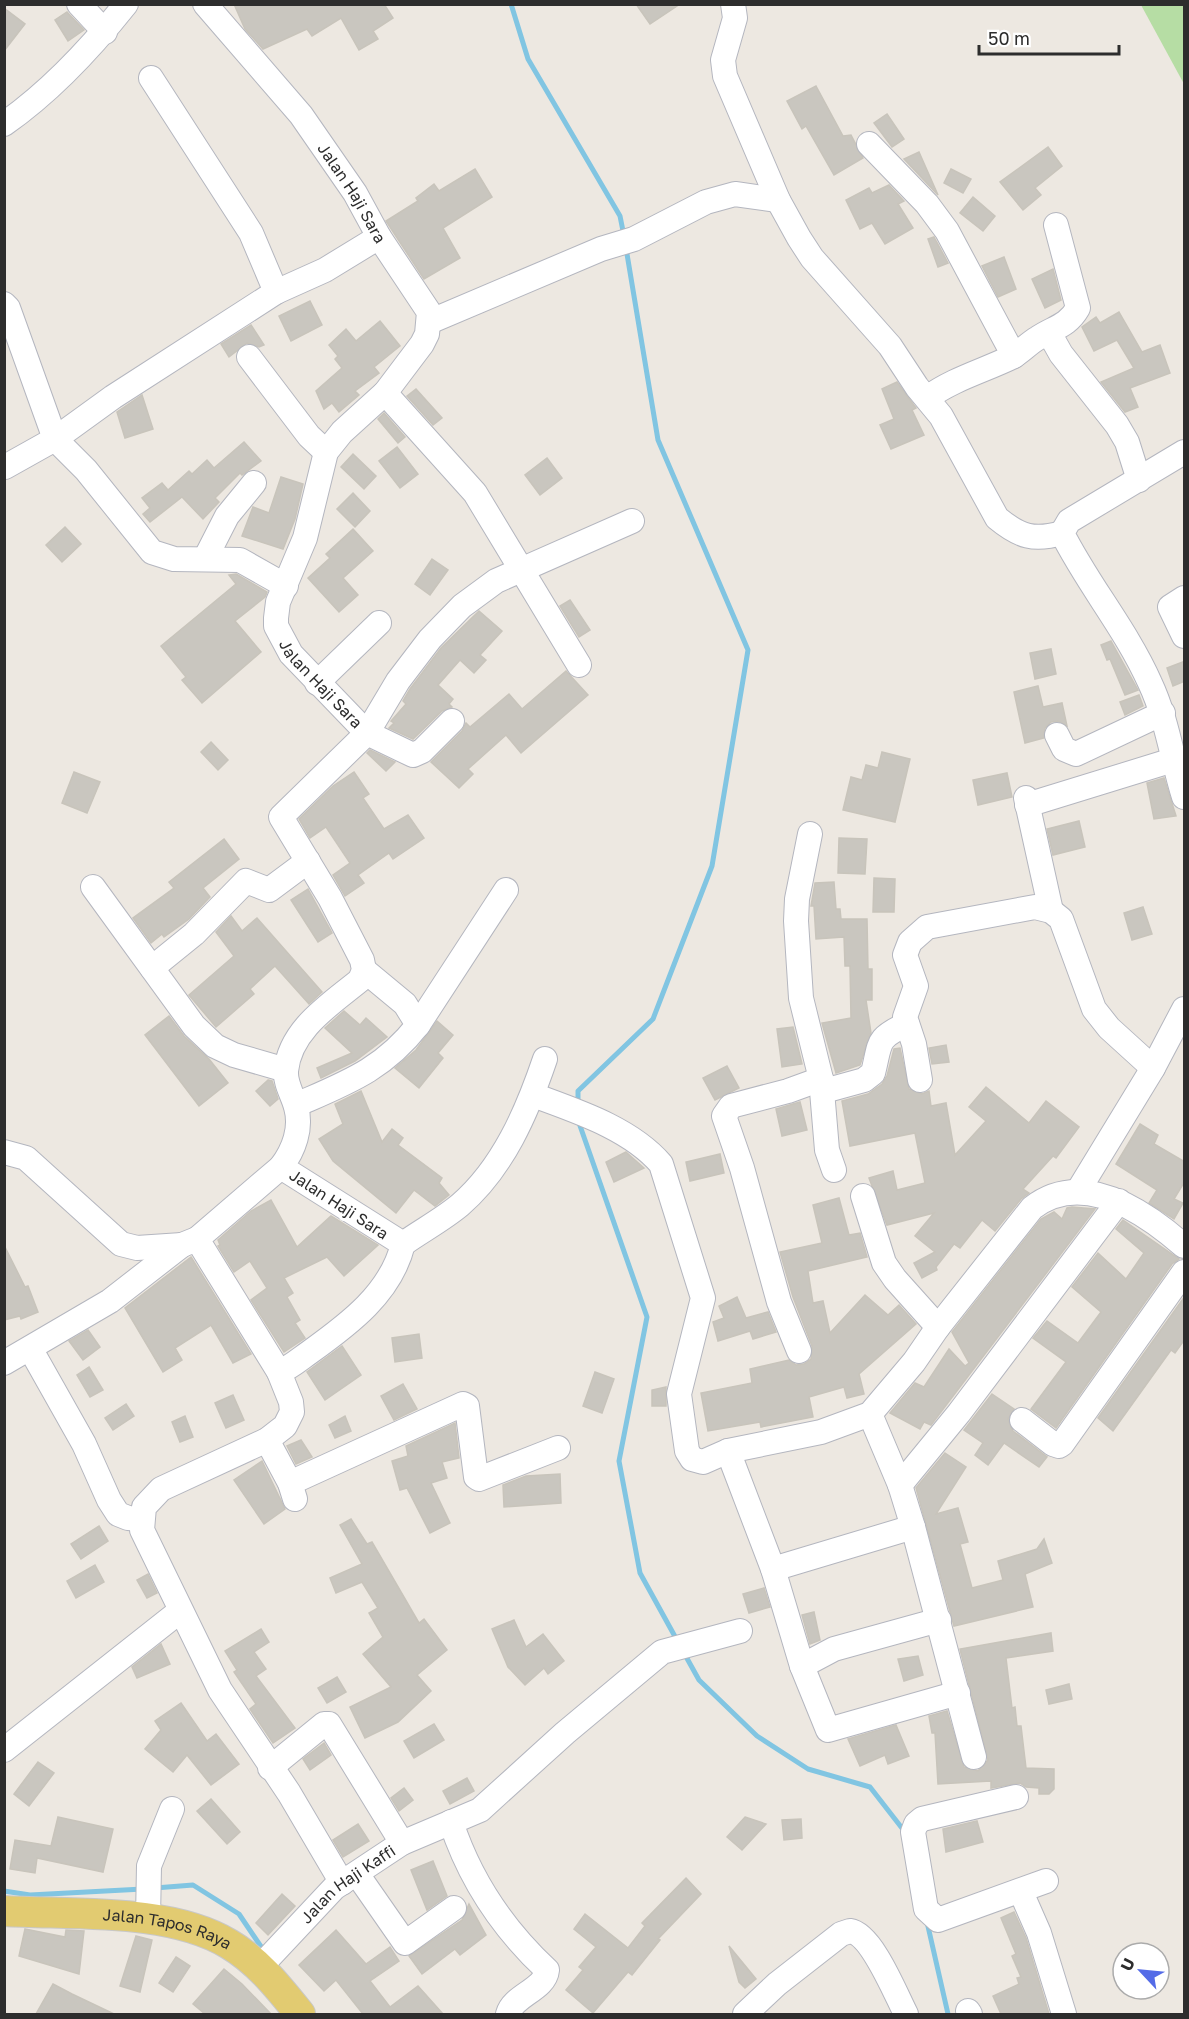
<svg xmlns="http://www.w3.org/2000/svg" width="1189" height="2019" font-family="'Golos Text',sans-serif">
<style>
.green{fill:#b6dda4}
.lines{fill:none;stroke-linecap:round;stroke-linejoin:round}
.stream{stroke:#81c5e2;stroke-width:5}
.building{fill:#c9c6bf;stroke:#c8c4bb;stroke-width:1.5}
.minor-casing{stroke:#b4b6bf;stroke-width:26}
.major-casing{stroke:#c8c8c8;stroke-width:32}
.minor{stroke:#fff;stroke-width:24}
.major{stroke:#e2cb71;stroke-width:30}
.labels{text-anchor:middle;stroke-width:6;stroke-linejoin:round;paint-order:stroke}
.street-label{font-size:16px;fill:#2d2d2d;stroke:#fff}
</style>
<rect width="100%" height="100%" fill="#ede8e1"/>
<!-- green -->
<path class="green" d="M1141,5H1184V84Z"/>
<g class="lines">
<!-- stream -->
<g class="stream">
<path d="M511,4L528,59L620,216L624,236"/>
<path d="M578,1105V1091L653,1019L712,866L748,650L658,440L626,248"/>
<path d="M578,1120L647,1317L619,1461L640,1573L678,1642"/>
<path d="M684,1653L699,1680L757,1736L808,1769L870,1787L905,1832"/>
<path d="M155,1888L193,1885L239,1914L264,1951"/>
<path d="M4,1891L30,1895L143,1889"/>
<path d="M927,1922L948,2014"/>
</g>
</g>
<!-- building -->
<g class="building">
<path d="M234,4H384L393,18L373,31L378,39L359,50L341,18L312,36L307,29L263,49L245,29Z"/>
<path d="M636,4H680L650,24Z"/>
<path d="M4,8L25,24L4,51Z"/>
<path d="M67,12L84,30L68,41L55,20Z"/>
<path d="M816,86L843,136L851,135L863,158L834,175L806,126L802,129L787,101Z"/>
<path d="M887,114L904,139L892,147L874,123Z"/>
<path d="M1048,147L1062,166L1035,188L1041,195L1023,210L1000,182Z"/>
<path d="M919,152L938,195L904,159Z"/>
<path d="M475,169L492,197L443,228L460,258L424,279L386,221L418,201L416,198L434,184L439,191Z"/>
<path d="M951,169L971,179L963,193L944,183Z"/>
<path d="M889,185L904,201L898,204L913,228L885,244L872,223L860,229L846,200L869,188L872,193Z"/>
<path d="M973,197L995,216L983,231L960,213Z"/>
<path d="M934,237L948,263L938,267L928,239Z"/>
<path d="M1004,257L1016,289L998,297L982,266Z"/>
<path d="M1053,269L1061,300L1045,308L1032,279Z"/>
<path d="M310,301L322,325L291,341L279,316Z"/>
<path d="M1119,312L1142,352L1160,345L1170,373L1130,388L1138,407L1125,412L1101,382L1134,368L1117,340L1094,351L1082,327L1096,317L1100,323Z"/>
<path d="M380,321L400,346L374,367L379,373L355,391L359,395L339,412L332,403L324,409L316,391L342,368L335,359L338,356L329,345L346,329L356,341Z"/>
<path d="M251,325L264,345L259,347L247,343L229,357L221,344Z"/>
<path d="M897,382L916,408L912,410L924,435L891,449L880,425L894,419L882,389Z"/>
<path d="M416,389L442,418L433,425L407,396Z"/>
<path d="M142,395L153,429L125,438L117,412Z"/>
<path d="M384,413L405,437L398,443L378,419Z"/>
<path d="M244,442L261,461L242,475L240,473L215,498L219,502L203,519L182,497L150,522L143,514L150,508L142,498L162,483L168,490L189,471L192,474L207,460L214,468Z"/>
<path d="M397,447L418,474L400,488L379,461Z"/>
<path d="M353,454L376,476L364,489L341,467Z"/>
<path d="M547,458L562,478L540,495L525,475Z"/>
<path d="M281,477L303,484L295,519L283,549L242,536L253,507L269,513Z"/>
<path d="M353,493L370,511L355,527L337,509Z"/>
<path d="M65,527L81,544L62,562L46,545Z"/>
<path d="M353,529L373,551L343,578L358,595L339,612L308,578L330,558L326,554Z"/>
<path d="M432,559L448,570L430,595L415,584Z"/>
<path d="M236,574L267,592L265,597L235,621L261,652L202,703L182,680L186,677L161,646L236,584L229,575Z"/>
<path d="M570,600L590,630L579,637L560,606Z"/>
<path d="M479,611L502,631L480,655L486,660L474,673L460,660L438,685L453,699L449,704L452,707L442,711L413,739L389,728L394,723L391,721L406,704L403,701L410,689L441,648Z"/>
<path d="M1111,641L1138,690L1125,695L1110,659L1107,660L1101,645Z"/>
<path d="M1051,649L1056,674L1035,679L1030,653Z"/>
<path d="M1185,661V681L1173,686L1167,668Z"/>
<path d="M566,671L588,695L521,753L506,735L468,769L473,774L459,788L431,762L462,731L466,723L470,727L509,694L522,709Z"/>
<path d="M1038,686L1043,707L1062,703L1067,726L1058,721L1051,722L1045,728L1044,738L1025,743L1014,692Z"/>
<path d="M1139,695L1143,706L1125,715L1120,702Z"/>
<path d="M211,742L228,760L218,770L201,752Z"/>
<path d="M370,750L395,762L386,771L367,753Z"/>
<path d="M882,752L910,759L895,822L843,810L851,777L862,780L866,765L878,768Z"/>
<path d="M74,772L100,782L87,813L62,803Z"/>
<path d="M354,772L369,794L363,798L384,829L408,815L424,838L393,859L389,853L358,875L364,883L345,896L333,875L350,863L326,827L310,838L299,819L333,786Z"/>
<path d="M1007,773L1012,797L978,805L973,780Z"/>
<path d="M1164,778L1176,816L1154,819L1147,783Z"/>
<path d="M1079,821L1085,847L1053,855L1047,829Z"/>
<path d="M839,838L867,839L865,874L838,873Z"/>
<path d="M224,839L239,859L203,888L210,897L189,919L164,937L162,934L151,943L133,918L174,888L169,882Z"/>
<path d="M874,878L895,879L894,912H873Z"/>
<path d="M834,882L836,909H840L841,919H867L868,969H872V1000H866L871,1033L860,1065L836,1073L822,1023L851,1018L850,966H845L844,937L816,939L814,906H811L815,883Z"/>
<path d="M308,889L332,933L318,942L291,900Z"/>
<path d="M1143,907L1152,934L1132,940L1124,913Z"/>
<path d="M231,916L242,931L257,918L322,992L309,1004L275,966L250,989L254,994L216,1027L189,995L234,956L216,932Z"/>
<path d="M344,1011L360,1025L366,1018L387,1037L355,1061L321,1078L317,1068L352,1053L325,1028Z"/>
<path d="M169,1016L184,1036L209,1059L228,1083L199,1106L145,1035Z"/>
<path d="M437,1021L453,1035L438,1053L443,1058L419,1088L395,1068L416,1050Z"/>
<path d="M793,1027L802,1064L782,1067L777,1029Z"/>
<path d="M946,1045L949,1062L932,1064L929,1048Z"/>
<path d="M900,1048L909,1089L922,1094L929,1091L931,1106L946,1103L955,1155L986,1121L969,1107L986,1087L1029,1123L1046,1101L1079,1127L1056,1158L1053,1156L1023,1189L1029,1193L1021,1199L995,1231L982,1220L960,1248L954,1244L936,1267L937,1270L922,1278L914,1263L935,1252L915,1236L934,1213L887,1225L869,1178L893,1171L897,1190L925,1183L915,1133L850,1146L842,1101L868,1094L882,1084L887,1076L894,1049Z"/>
<path d="M727,1066L739,1088L715,1100L703,1078Z"/>
<path d="M268,1080L272,1081L278,1099L270,1106L256,1091Z"/>
<path d="M361,1091L382,1142L392,1129L403,1138L398,1145L442,1178L439,1183L449,1195L435,1206L414,1190L396,1213L333,1161L319,1139L343,1124L335,1104Z"/>
<path d="M800,1102L807,1130L782,1136L776,1109Z"/>
<path d="M1140,1124L1158,1135L1154,1144L1185,1162V1181L1174,1199L1183,1203L1174,1219L1149,1203L1157,1190L1116,1164Z"/>
<path d="M626,1152L644,1168L614,1182L606,1162Z"/>
<path d="M720,1154L724,1173L690,1181L686,1162Z"/>
<path d="M839,1198L849,1235L860,1233L867,1257L808,1271L813,1303L823,1301L830,1333L865,1295L888,1315L899,1305L916,1324L859,1374L864,1394L847,1398L844,1387L809,1397L813,1417L761,1427L760,1422L708,1431L701,1393L752,1383L750,1369L789,1360L796,1365L804,1364L811,1359L812,1346L793,1297L780,1252L822,1243L813,1205Z"/>
<path d="M271,1200L297,1247L331,1216L378,1245L344,1276L327,1257L284,1278L293,1293L287,1297L300,1320L295,1323L305,1338L284,1352L251,1300L267,1288L250,1261L234,1272L218,1246L220,1245L218,1240L251,1211Z"/>
<path d="M1072,1207L1095,1209L931,1425L924,1422L920,1429L890,1413L915,1383L924,1387L949,1349L965,1366L969,1363L952,1332L1041,1219L1054,1212L1062,1219L1067,1208Z"/>
<path d="M1123,1220L1179,1259L1172,1264L1056,1428L1031,1409L1066,1362L1033,1338L1047,1321L1078,1343L1101,1312L1072,1287L1098,1253L1126,1279L1144,1253L1116,1229Z"/>
<path d="M4,1245L25,1287L28,1286L38,1312L21,1319L20,1316L4,1320Z"/>
<path d="M191,1257L251,1354L233,1363L211,1325L175,1348L182,1360L163,1372L125,1308Z"/>
<path d="M1185,1296V1339L1175,1353L1171,1350L1113,1431L1098,1418Z"/>
<path d="M737,1297L746,1318L768,1312L776,1332L753,1339L750,1331L718,1341L713,1322L724,1318L719,1306Z"/>
<path d="M88,1330L100,1347L83,1360L69,1341Z"/>
<path d="M419,1334L422,1358L395,1362L392,1338Z"/>
<path d="M342,1346L361,1375L325,1400L307,1372Z"/>
<path d="M89,1367L103,1390L90,1397L77,1375Z"/>
<path d="M595,1372L614,1379L602,1413L583,1406Z"/>
<path d="M403,1384L417,1409L394,1420L381,1396Z"/>
<path d="M666,1387V1406H652V1390Z"/>
<path d="M992,1394L1014,1409L1008,1419L1013,1431L1047,1457L1039,1467L1004,1443L988,1465L975,1455L983,1443L964,1430Z"/>
<path d="M233,1395L244,1420L226,1428L215,1403Z"/>
<path d="M126,1404L134,1416L113,1430L105,1418Z"/>
<path d="M185,1416L193,1437L180,1442L172,1422Z"/>
<path d="M345,1416L351,1431L335,1438L329,1425Z"/>
<path d="M455,1423L459,1458L442,1462L447,1478L431,1483L450,1523L430,1533L407,1488L400,1490L392,1461L408,1456L406,1446Z"/>
<path d="M301,1440L312,1457L296,1464L287,1446Z"/>
<path d="M945,1453L966,1467L936,1514L958,1508L968,1542L960,1544L972,1588L1003,1580L998,1561L1037,1549L1044,1539L1052,1563L1025,1574L1033,1607L954,1626L916,1488Z"/>
<path d="M262,1461L285,1509L264,1524L234,1480Z"/>
<path d="M560,1474L561,1503L504,1507L503,1485L526,1476Z"/>
<path d="M351,1519L367,1544L372,1542L419,1623L424,1619L447,1650L417,1675L431,1691L398,1722L365,1738L350,1707L391,1687L363,1654L383,1637L369,1613L378,1608L362,1582L336,1593L330,1578L362,1564L340,1525Z"/>
<path d="M99,1526L108,1541L81,1559L71,1544Z"/>
<path d="M95,1565L104,1582L76,1598L67,1581Z"/>
<path d="M148,1574L157,1593L147,1598L137,1580Z"/>
<path d="M764,1588L770,1607L749,1613L743,1594Z"/>
<path d="M814,1612L820,1640L810,1644L802,1615Z"/>
<path d="M514,1620L526,1647L543,1634L564,1661L548,1674L544,1668L525,1685L508,1667L492,1629Z"/>
<path d="M261,1629L269,1642L254,1652L266,1669L256,1676L295,1728L273,1743L250,1709L256,1704L234,1672L237,1670L225,1651Z"/>
<path d="M1051,1633L1053,1651L1006,1658L1012,1708L1015,1707L1017,1726H1021L1026,1768L1054,1769V1789L1049,1794H1039V1788L1026,1787L1020,1783L991,1788V1781L938,1784L935,1733H932L929,1716L947,1711L964,1767L978,1771L988,1760L960,1649Z"/>
<path d="M161,1644L170,1664L137,1678L132,1667Z"/>
<path d="M918,1656L923,1675L904,1681L898,1659Z"/>
<path d="M337,1677L346,1692L327,1703L318,1688Z"/>
<path d="M1069,1684L1072,1699L1049,1704L1046,1690Z"/>
<path d="M181,1703L207,1741L216,1734L239,1764L211,1785L187,1755L173,1772L145,1749L161,1730L155,1721Z"/>
<path d="M434,1724L444,1740L414,1758L404,1741Z"/>
<path d="M896,1725L909,1756L888,1764L885,1755L860,1766L848,1739Z"/>
<path d="M324,1743L331,1755L310,1770L303,1759Z"/>
<path d="M38,1762L54,1773L29,1806L14,1794Z"/>
<path d="M467,1778L474,1791L450,1804L443,1791Z"/>
<path d="M404,1788L413,1800L399,1811L391,1798Z"/>
<path d="M211,1799L240,1832L227,1844L197,1811Z"/>
<path d="M58,1817L113,1829L103,1872L37,1858L35,1873L10,1869L15,1840L51,1846Z"/>
<path d="M745,1817L766,1824L742,1850L727,1837Z"/>
<path d="M801,1819L802,1838L784,1840L782,1820Z"/>
<path d="M977,1821L983,1842L946,1852L943,1829Z"/>
<path d="M358,1824L369,1841L343,1857L333,1840Z"/>
<path d="M433,1861L447,1896L427,1910L411,1870Z"/>
<path d="M686,1878L701,1894L658,1939L660,1940L632,1975L628,1972L593,2013L566,1990L583,1970L579,1967L596,1947L574,1929L585,1914L628,1948L645,1926L642,1923Z"/>
<path d="M282,1894L295,1906L268,1935L256,1923Z"/>
<path d="M469,1904L486,1935L460,1955L455,1949L422,1974L409,1956L462,1920Z"/>
<path d="M1014,1912L1026,1938L1049,2014H1001L993,1996L1019,1984L1017,1978L1021,1977L1012,1956L1016,1954L1001,1918Z"/>
<path d="M25,1929L65,1937L66,1930L84,1931L79,1974L19,1956Z"/>
<path d="M336,1930L366,1964L390,1947L399,1961L370,1981L390,2007L418,1986L443,2014H363L336,1980L324,1991L299,1965Z"/>
<path d="M136,1936L152,1940L140,1992L120,1986Z"/>
<path d="M729,1946L756,1979L745,1988L739,1982Z"/>
<path d="M176,1957L190,1966L173,1992L159,1983Z"/>
<path d="M224,1969L242,1984L271,2014H205L193,2004Z"/>
<path d="M53,1984L72,1994L114,2014H36Z"/>
</g>
<g class="lines">
<!-- minor casing -->
<g class="minor-casing">
<g id="minor">
<path d="M79,4L105,32"/>
<path id="s1" d="M205,4L301,115L355,193L379,237L429,312L427,334L422,344L385,393L342,432L326,452L305,538L278,602L276,618V626L291,654L367,733L413,755L422,751L452,721"/>
<path d="M733,4L735,18L723,60L725,76L778,200L799,238L812,258L890,346L917,387L941,416L997,518C1020,537 1034,541 1062,533"/>
<path d="M151,78L251,233L276,292"/>
<path d="M4,124C50,92 91,48 126,4"/>
<path d="M869,144L927,204L947,231L1014,356"/>
<path d="M4,304L8,308L55,439L86,470L152,552L174,559L240,560L286,586"/>
<path d="M429,322L601,249L634,239L706,202L735,194L778,200"/>
<path d="M1046,335L1052,338L1061,354L1117,425L1127,442L1139,480"/>
<path d="M249,357L309,436L326,452"/>
<path d="M385,393L475,493L579,665"/>
<path d="M927,398C953,379 983,371 1012,357C1021,352 1029,343 1038,338C1054,327 1067,327 1078,308L1056,225"/>
<path d="M1184,452L1069,521L1062,533C1088,585 1126,629 1150,683C1167,719 1172,759 1184,797"/>
<path d="M5,467L55,439L113,397L276,292L325,270L379,237"/>
<path d="M205,559L227,516L254,483"/>
<path d="M1184,598L1170,607L1184,636"/>
<path d="M317,683L379,623"/>
<path d="M1057,735L1064,749L1076,754L1163,713"/>
<path d="M1026,798L1051,911"/>
<path d="M1027,805L1173,760"/>
<path d="M93,887L194,1026L215,1046L234,1055L286,1070"/>
<path d="M152,968L194,934L246,881L269,890L308,861"/>
<path d="M418,1025L506,890"/>
<path d="M821,1079L827,1150L834,1170"/>
<path d="M920,1080L914,1044L905,1017L916,986L905,955L910,942L927,927L1035,907L1051,911L1061,919L1094,1009L1109,1028L1153,1068"/>
<path d="M824,1091L864,1080L873,1073C881,1042 875,1039 907,1024"/>
<path d="M533,1095C576,1111 630,1128 661,1164L703,1298L679,1394L687,1451L692,1459L703,1462L728,1451L821,1432L870,1414L914,1362L938,1327L1032,1208C1082,1169 1144,1211 1184,1246"/>
<path d="M296,1105C346,1083 383,1070 418,1025L405,1004L364,970"/>
<path d="M4,1152L26,1158L121,1244L137,1248L182,1245"/>
<path d="M281,1167L197,1239L279,1372L291,1402L292,1412L285,1426L267,1440L161,1489L144,1507L142,1530L220,1690L289,1793L342,1883"/>
<path d="M1078,1191L1153,1068L1184,1009"/>
<path d="M863,1196L884,1263L895,1279L938,1327"/>
<path d="M403,1244L281,1167C294,1150 302,1128 296,1107C293,1095 285,1084 286,1071C290,1029 331,1004 360,980L364,970L362,960L330,898L281,817L367,733L398,681L430,639L462,606L496,581L632,521"/>
<path d="M403,1244C421,1231 442,1220 460,1205C503,1168 527,1112 545,1059"/>
<path d="M31,1350L84,1444L109,1500L118,1514L128,1518L142,1519"/>
<path d="M799,1351L779,1302L742,1168L724,1116L731,1106L788,1091L821,1079L801,998L796,921L797,899L810,834"/>
<path d="M4,1363L110,1301L182,1245L197,1239"/>
<path d="M279,1372C290,1368 300,1359 310,1352C349,1324 391,1293 403,1244"/>
<path d="M870,1414L900,1485L913,1527L974,1757"/>
<path d="M1022,1420L1053,1444L1059,1446L1062,1444L1184,1272"/>
<path d="M267,1440L290,1483L295,1499"/>
<path d="M728,1451L773,1569L802,1666L828,1730L958,1693"/>
<path d="M290,1483L463,1404L467,1406L476,1477L479,1479L558,1448"/>
<path d="M900,1485L959,1413L1119,1201"/>
<path d="M773,1569L913,1527"/>
<path d="M802,1666L834,1649L939,1620"/>
<path d="M4,1750L180,1611"/>
<path d="M270,1768L324,1724H329L402,1843"/>
<path d="M1016,1797L922,1819L916,1824L913,1832L926,1909L938,1920L1046,1881"/>
<path d="M451,1822C470,1880 502,1928 547,1970C545,1990 513,1995 508,2014"/>
<path d="M357,1874L405,1943L454,1908"/>
<path d="M1021,1892L1039,1933L1064,2014"/>
<path d="M148,1918L149,1866L172,1809"/>
<path id="s2" d="M259,1968L334,1888L402,1843L480,1810L565,1733L662,1652L740,1631"/>
<path d="M968,2011L970,2014"/>
<path d="M745,2014L777,1984L841,1934L850,1931C872,1934 896,1995 906,2014"/>
</g>
</g>
<!-- major casing -->
<g class="major-casing">
<g id="major">
<path id="s3" d="M4,1911C73,1915 170,1908 229,1944C258,1961 279,1988 300,2014"/>
</g>
</g>
<!-- minor -->
<use href="#minor" class="minor"/>
<!-- major -->
<use href="#major" class="major"/>
</g>
<g class="labels">
<!-- street labels -->
<g class="street-label">
<text dy="6" stroke="none"><textPath href="#s1" startOffset="240">Jalan Haji Sara</textPath></text>
<text dy="6" stroke="none"><textPath href="#s1" startOffset="816">Jalan Haji Sara</textPath></text>
<text transform="translate(339 1204) rotate(33)" y="6">Jalan Haji Sara</text>
<text dy="6" stroke="none"><textPath href="#s2" startOffset="123">Jalan Haji Kaffi</textPath></text>
<text dy="6" stroke="none"><textPath href="#s3" startOffset="165">Jalan Tapos Raya</textPath></text>
</g>
</g>
<!-- border -->
<rect width="1189" height="2019" fill="none" stroke="#2d2d2d" stroke-width="12"/>
<!-- north arrow -->
<g transform="translate(1141 1971) rotate(296)"><circle r="28" fill="#ffffff" stroke="#ababab" stroke-width="1.5"/>
<path d="M0-4.5L10 22L0 15L-10 22Z" fill="#546be7"/>
<text y="-9" font-size="16" font-weight="bold" text-anchor="middle" fill="#2d2d2d">U</text>
</g>
<!-- scale -->
<path d="M979 45v9h140v-9" fill="none" stroke="#2d2d2d" stroke-width="3"/>
<text x="988" y="45" font-size="18" fill="#2d2d2d" stroke="#ffffff" stroke-width="4.5" paint-order="stroke">50 m</text>
</svg>
